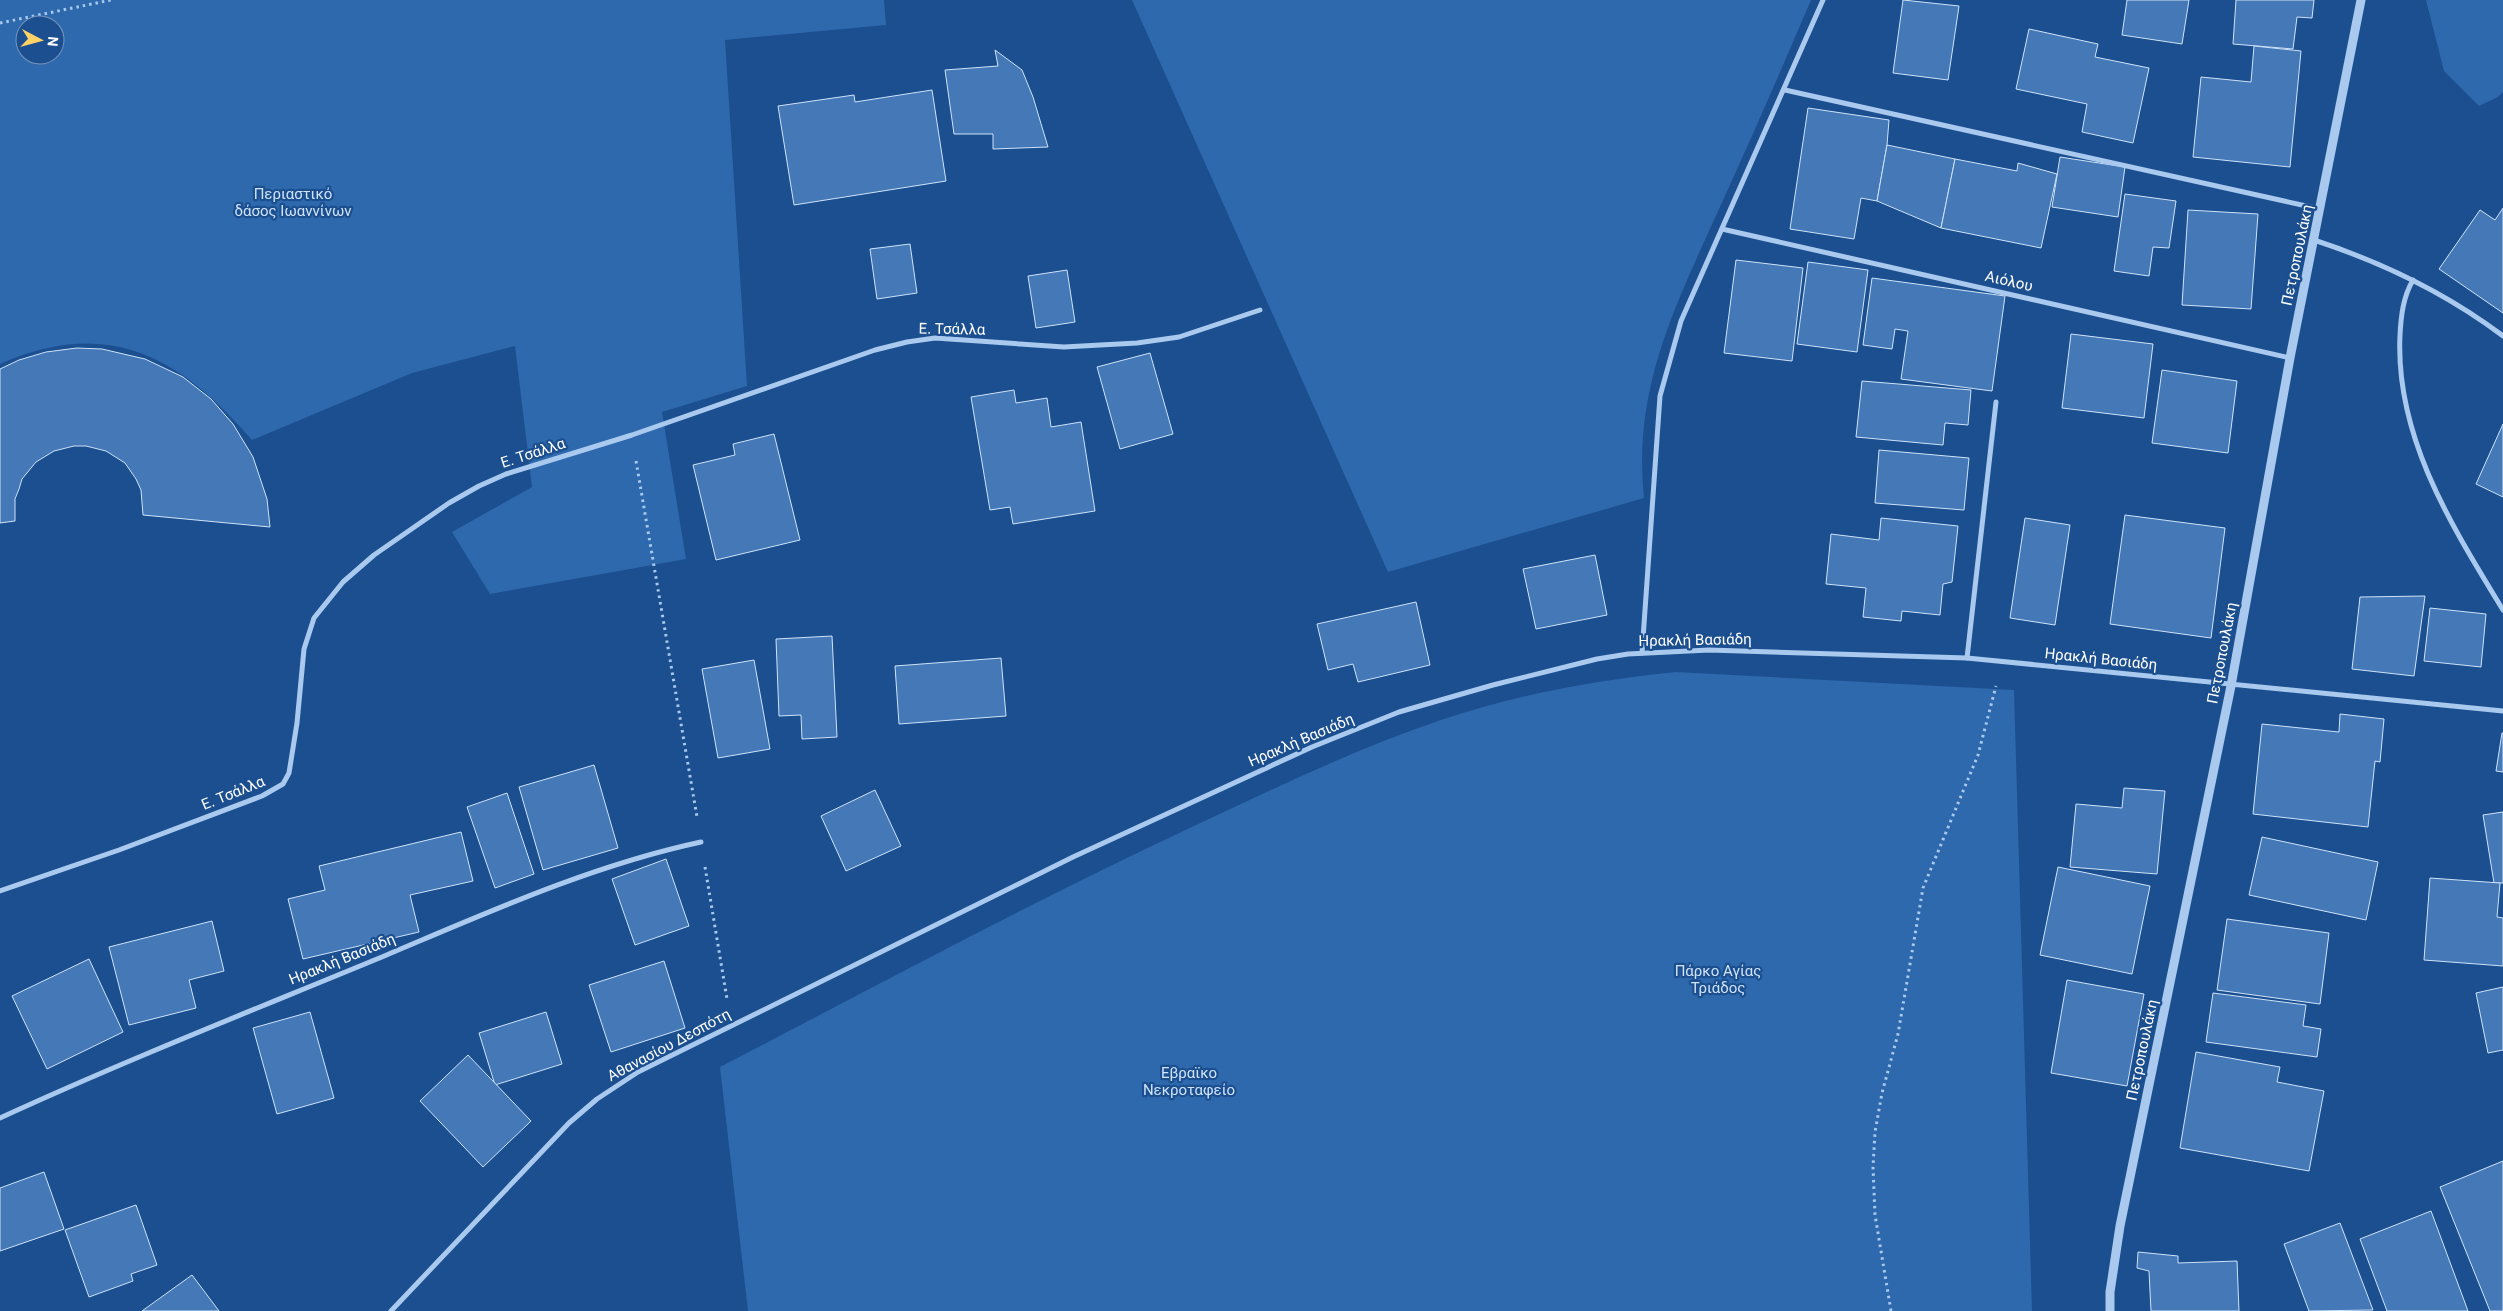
<svg xmlns="http://www.w3.org/2000/svg" width="2503" height="1311" font-family="Roboto,sans-serif">
<style>
.green{fill:#2e69ad;fill-rule:evenodd}
.building{fill:#4478b7;stroke:#cfe3fa}
.lines{fill:none;stroke-linecap:round;stroke-linejoin:round}
.path{stroke:#a9c9ee;stroke-width:3;stroke-dasharray:2.5 4;stroke-linecap:butt}
.minor{stroke:#a9c9ee;stroke-width:5}
.tertiary{stroke:#a9c9ee;stroke-width:9}
.labels{text-anchor:middle;stroke-width:4.5;stroke-linejoin:round;paint-order:stroke}
.park-label{font-size:15px;fill:#cfe3fa;stroke:#1b4f8f}
.street-label{font-size:15px;fill:#fff;stroke:#1b4f8f}
</style>
<rect width="100%" height="100%" fill="#1b4f8f"/>
<!-- green -->
<g class="green">
<path d="M0,0H884L886,25L725,40L747,386L662,412L686,559L490,594L452,532L532,487L515,346L412,373L252,440C180,357 109,316 0,364ZM25,25H55V55H25Z"/>
<path d="M1132,0H1811C1783,66 1754,132 1724,198C1679,299 1632,384 1644,498L1388,572Z"/>
<path d="M2426,0H2503V92L2498,97L2479,106L2444,71Z"/>
<path d="M1676,672L2014,690L2032,1311H748L720,1067C878,985 1035,900 1196,825C1276,788 1357,748 1441,720C1517,694 1597,680 1676,672Z"/>
</g>
<!-- building -->
<g class="building">
<path d="M1903,0L1959,6L1948,80L1893,73Z"/>
<path d="M2127,0H2189L2182,44L2122,35Z"/>
<path d="M2236,0H2314L2312,18L2297,17L2293,49L2233,44Z"/>
<path d="M2029,29L2098,44L2095,57L2149,68L2133,143L2082,132L2087,104L2016,89Z"/>
<path d="M2254,46L2301,51L2290,167L2193,157L2201,77L2251,82Z"/>
<path d="M995,50L1022,70L1033,97L1048,147L993,149V134H954L945,70L998,66Z"/>
<path d="M932,90L946,181L794,205L778,106L854,95L855,102Z"/>
<path d="M1808,108L1889,120L1887,145L1877,201L1861,198L1854,239L1790,229Z"/>
<path d="M1887,145L1955,159L1941,228L1877,201Z"/>
<path d="M2060,157L2125,167L2118,217L2052,207Z"/>
<path d="M1955,159L2017,171L2018,163L2057,174L2041,248L1941,228Z"/>
<path d="M2125,194L2176,201L2169,248L2153,247L2149,276L2114,271Z"/>
<path d="M2503,208V313L2439,269L2480,210L2495,220Z"/>
<path d="M2188,210L2258,214L2251,309L2182,305Z"/>
<path d="M910,244L917,293L877,299L870,249Z"/>
<path d="M1736,260L1803,268L1792,361L1724,353Z"/>
<path d="M1808,262L1868,270L1857,352L1797,344Z"/>
<path d="M1067,270L1075,322L1036,328L1028,276Z"/>
<path d="M1872,278L2005,296L1992,391L1901,379L1908,331L1895,329L1892,349L1863,345Z"/>
<path d="M2071,334L2153,344L2144,418L2062,408Z"/>
<path d="M77,348L102,349L145,359L183,377L211,399L233,424L253,457L267,499L270,527L143,515L141,490L136,479L125,463L106,451L86,446H74L54,451L36,462L22,479L19,489L15,499V521L0,523V369L19,360L46,352Z"/>
<path d="M1150,353L1173,434L1120,449L1097,367Z"/>
<path d="M2162,370L2237,381L2228,453L2152,443Z"/>
<path d="M1862,381L1971,390L1968,425L1945,423L1943,445L1856,437Z"/>
<path d="M1014,390L1016,403L1047,398L1051,427L1081,422L1095,511L1013,524L1010,507L990,510L971,397Z"/>
<path d="M2503,424V497L2476,484Z"/>
<path d="M774,434L800,540L716,560L693,465L735,455L733,444Z"/>
<path d="M1879,450L1969,458L1964,510L1875,503Z"/>
<path d="M2125,515L2225,528L2211,638L2110,624Z"/>
<path d="M1881,518L1958,526L1952,582L1943,584L1940,615L1902,611L1901,621L1863,617L1866,588L1826,584L1831,534L1879,540Z"/>
<path d="M2025,518L2070,525L2055,625L2010,618Z"/>
<path d="M1595,555L1607,615L1536,629L1523,569Z"/>
<path d="M2425,596L2414,676L2352,669L2360,597Z"/>
<path d="M1416,602L1430,665L1358,682L1353,664L1328,670L1317,624Z"/>
<path d="M2430,608L2486,614L2481,667L2424,661Z"/>
<path d="M832,636L837,737L802,739L801,715L779,716L776,639Z"/>
<path d="M1001,658L1006,716L899,724L895,666Z"/>
<path d="M754,660L770,749L718,758L702,669Z"/>
<path d="M2340,714L2384,719L2380,762L2375,761L2368,827L2253,814L2262,724L2339,732Z"/>
<path d="M2502,733H2503V772L2496,771Z"/>
<path d="M594,765L618,848L543,870L519,787Z"/>
<path d="M2124,788L2165,791L2157,874L2070,867L2076,804L2122,808Z"/>
<path d="M875,790L901,846L846,871L821,816Z"/>
<path d="M507,793L534,874L495,888L467,807Z"/>
<path d="M2503,812V883H2494L2483,815Z"/>
<path d="M461,832L473,881L410,895L419,932L303,959L288,899L325,890L319,866Z"/>
<path d="M2262,837L2378,862L2366,920L2249,895Z"/>
<path d="M666,859L689,926L635,945L612,879Z"/>
<path d="M2058,867L2150,886L2132,974L2040,955Z"/>
<path d="M2430,878L2500,883L2497,917L2503,918V966L2424,960Z"/>
<path d="M2227,919L2329,933L2320,1004L2217,990Z"/>
<path d="M212,921L224,971L189,980L196,1008L129,1025L109,947Z"/>
<path d="M89,959L123,1032L47,1069L12,996Z"/>
<path d="M664,961L685,1028L611,1052L589,985Z"/>
<path d="M2067,980L2144,994L2127,1086L2051,1073Z"/>
<path d="M2503,987V1050L2488,1053L2476,993Z"/>
<path d="M2213,993L2306,1005L2303,1026L2321,1029L2317,1057L2206,1042Z"/>
<path d="M310,1012L334,1098L277,1114L253,1028Z"/>
<path d="M546,1012L562,1064L495,1085L479,1033Z"/>
<path d="M2196,1052L2280,1067L2277,1082L2324,1091L2309,1171L2180,1148Z"/>
<path d="M468,1055L531,1121L483,1167L420,1101Z"/>
<path d="M2503,1161V1311H2490L2440,1187Z"/>
<path d="M44,1172L64,1229L0,1251V1188Z"/>
<path d="M136,1205L157,1265L131,1274L133,1281L89,1297L65,1230Z"/>
<path d="M2431,1211L2468,1311H2387L2360,1239Z"/>
<path d="M2340,1223L2373,1310L2309,1311L2284,1244Z"/>
<path d="M2138,1252L2178,1256V1263L2237,1261L2239,1311H2151L2149,1271L2137,1268Z"/>
<path d="M192,1275L219,1311H142Z"/>
</g>
<g class="lines">
<!-- path -->
<g class="path">
<path d="M0,23L111,0"/>
<path d="M636,461L697,817"/>
<path d="M705,867L727,999"/>
<path d="M1891,1311L1875,1215L1873,1167L1875,1132L1882,1093L1898,1034L1923,888L1978,755L1996,686"/>
</g>
<!-- minor -->
<g class="minor">
<path d="M1785,90L2320,209"/>
<path d="M1722,229L2290,358"/>
<path d="M2314,240C2381,262 2446,293 2503,336"/>
<path d="M2413,280C2403,297 2401,316 2400,335C2395,437 2452,526 2503,610"/>
<path d="M1642,653L1660,396L1681,321L1823,0"/>
<path d="M1967,658L1996,402"/>
<path d="M0,891L119,850L262,796L283,784L289,773L297,723L304,649L314,618L343,582L374,555L449,503L479,486L506,474L632,435L875,350L907,342L935,338L1064,347L1137,343L1179,337L1260,310"/>
<path d="M0,1118C124,1061 251,1011 377,959C482,915 589,866 701,842"/>
<path d="M391,1311L569,1123L597,1099L638,1072L1073,857L1312,747L1399,712L1493,685L1597,659L1628,654L1709,650L1967,658L2503,711"/>
</g>
<!-- tertiary -->
<path class="tertiary" d="M2110,1311V1292L2120,1226L2231,686L2290,358L2361,0"/>
</g>
<g class="labels">
<!-- park labels -->
<g class="park-label">
<text x="293" y="199">Περιαστικό<tspan x="293" dy="17">δάσος Ιωαννίνων</tspan></text>
<text x="1718" y="976">Πάρκο Αγίας<tspan x="1718" dy="17">Τριάδος</tspan></text>
<text x="1189" y="1078">Εβραϊκο<tspan x="1189" dy="17">Νεκροταφείο</tspan></text>
</g>
<!-- street labels -->
<g class="street-label">
<text transform="translate(2297 255) rotate(-78)" y="5">Πετροπουλάκη</text>
<text transform="translate(2009 281) rotate(13)" y="5">Αιόλου</text>
<text transform="translate(952 329) rotate(1)" y="5">Ε. Τσάλλα</text>
<text transform="translate(533 453) rotate(-18)" y="5">Ε. Τσάλλα</text>
<text transform="translate(1695 640) rotate(-1)" y="5">Ηρακλή Βασιάδη</text>
<text transform="translate(2222 653) rotate(-79)" y="5">Πετροπουλάκη</text>
<text transform="translate(2101 659) rotate(6)" y="5">Ηρακλή Βασιάδη</text>
<text transform="translate(1301 740) rotate(-23)" y="5">Ηρακλή Βασιάδη</text>
<text transform="translate(233 793) rotate(-22)" y="5">Ε. Τσάλλα</text>
<text transform="translate(342 959) rotate(-22)" y="5">Ηρακλή Βασιάδη</text>
<text transform="translate(669 1045) rotate(-28)" y="5">Αθανασίου Δεσπότη</text>
<text transform="translate(2142 1050) rotate(-78)" y="5">Πετροπουλάκη</text>
</g>
</g>
<!-- north arrow -->
<g transform="translate(40 40) rotate(96)"><circle r="24" fill="#1b4f8f" stroke="#7695bc"/>
<path d="M0-4L9 19L0 12L-9 19Z" fill="#ffd166"/>
<text y="-8" font-size="14" font-weight="bold" text-anchor="middle" fill="#ffffff">N</text>
</g>
</svg>
